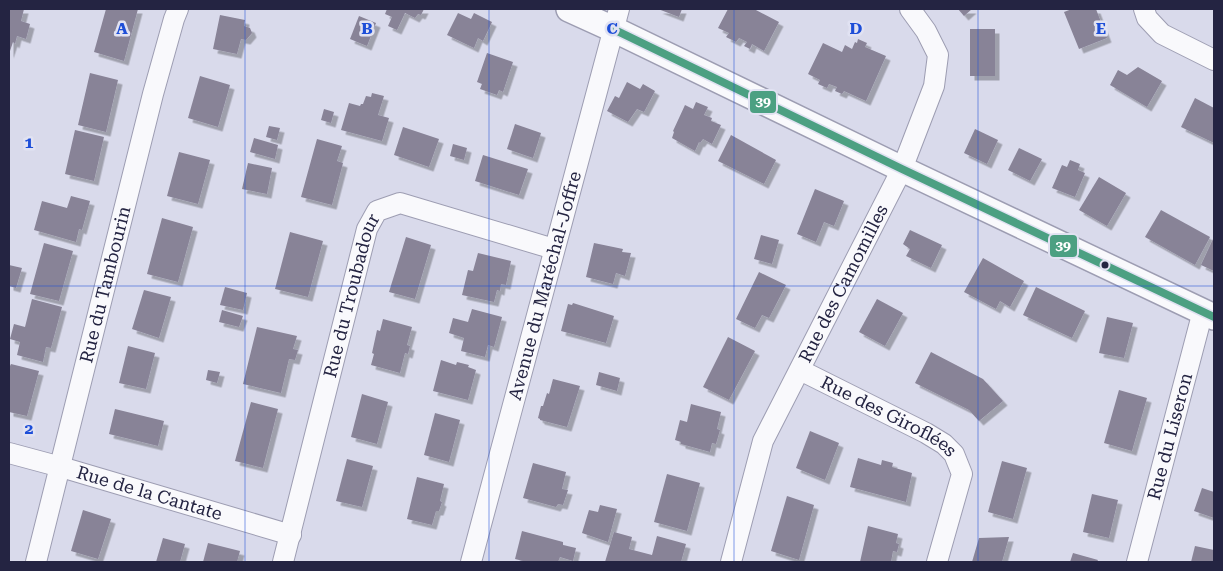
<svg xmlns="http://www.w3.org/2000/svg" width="1223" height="571" font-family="'Roboto Serif',serif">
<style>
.building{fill:#888397;filter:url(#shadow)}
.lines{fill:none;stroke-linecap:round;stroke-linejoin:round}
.minor-casing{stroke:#9d9db2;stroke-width:22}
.tertiary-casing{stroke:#9d9db2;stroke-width:28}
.minor{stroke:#f9f9fc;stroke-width:20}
.tertiary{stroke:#f9f9fc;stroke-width:25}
.bus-1-casing{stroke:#e1e2f2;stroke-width:11}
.bus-1{stroke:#4ca082;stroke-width:8}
.grid{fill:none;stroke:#1d4ed8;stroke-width:1;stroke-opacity:0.55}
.bus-dot{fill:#242442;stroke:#e1e2f2;stroke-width:2}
.labels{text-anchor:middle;stroke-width:5;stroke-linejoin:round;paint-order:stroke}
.street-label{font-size:18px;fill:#242442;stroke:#e1e2f2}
.grid-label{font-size:16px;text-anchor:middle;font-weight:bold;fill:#1d4ed8;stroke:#e1e2f2;stroke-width:5;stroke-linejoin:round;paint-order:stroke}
.line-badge{stroke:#e1e2f2;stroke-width:2}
.badge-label{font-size:14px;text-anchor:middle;font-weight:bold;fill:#fff}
</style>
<defs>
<filter id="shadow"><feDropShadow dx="4.5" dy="4.5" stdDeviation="0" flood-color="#0004"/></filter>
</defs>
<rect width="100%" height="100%" fill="#d9daeb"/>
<!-- building -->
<g class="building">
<path d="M9,9H24L21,21L30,24L26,39L17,36L15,44L13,42L9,54Z"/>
<path d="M106,9H138L124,61L94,52Z"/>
<path d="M387,9H424L421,15L418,14L415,18L405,13L397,30L388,26L392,17L385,14Z"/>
<path d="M658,9H682L679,17Z"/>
<path d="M728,9H754L779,22L764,51L752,44L750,49L744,46L747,42L739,38L736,42L726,37L729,33L718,28Z"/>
<path d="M958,9H972L964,16Z"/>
<path d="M1072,9H1096L1107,38L1079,49L1064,12Z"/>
<path d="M458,13L471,19L474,13L492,22L483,41L478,38L474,48L447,35Z"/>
<path d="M220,15L245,20L244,26L250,28L252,33L246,40L241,39L237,54L213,49Z"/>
<path d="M359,16L376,23L367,46L350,39Z"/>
<rect x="970" y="29" width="25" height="47"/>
<path d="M858,39L867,43L865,47L886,56L866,101L844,91L842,94L835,91L837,87L829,84L827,88L818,84L820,80L808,74L823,43L842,52L845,45L852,49L855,42L857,43Z"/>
<path d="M487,53L513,62L503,92L499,90L497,95L480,89L482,84L477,82Z"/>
<path d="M1138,67L1162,81L1147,107L1110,85L1118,70L1127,75Z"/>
<path d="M90,73L118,80L106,132L78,125Z"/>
<path d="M200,76L230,85L218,127L188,118Z"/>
<path d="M627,82L640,89L643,84L655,91L644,112L637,109L628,122L607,111L615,96L619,98Z"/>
<path d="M372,93L384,96L378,115L389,118L382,141L341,130L349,103L360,106L361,104H363L366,96L371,97Z"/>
<path d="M1195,98L1214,108V143L1181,127Z"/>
<path d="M696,102L708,107L704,115L712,118L711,121L721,125L712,144L703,139L700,143L699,142L695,151L672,138L674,132L673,131L685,105L693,109Z"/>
<path d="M324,109L334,112L331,123L321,120Z"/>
<path d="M515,124L541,133L533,158L507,149Z"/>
<path d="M269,126L280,128L277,140L266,137Z"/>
<path d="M403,127L439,139L429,167L394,155Z"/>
<path d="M975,129L998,140L987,164L964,153Z"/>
<path d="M75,130L104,137L94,181L65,174Z"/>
<path d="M731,135L776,160L764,184L718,161Z"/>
<path d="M254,138L278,145L275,159L250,152Z"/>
<path d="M317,139L342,146L337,161L343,163L332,205L301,197Z"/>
<path d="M453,144L467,148L464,160L450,156Z"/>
<path d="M1019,148L1042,159L1030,181L1008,170Z"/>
<path d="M179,152L210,160L198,204L167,196Z"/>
<path d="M483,155L528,169L519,195L475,181Z"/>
<path d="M1070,160L1080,164L1078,170L1085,173L1075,197L1052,188L1062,165L1067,167Z"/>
<path d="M248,163L272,168L267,194L242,189Z"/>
<path d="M1099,177L1126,193L1107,226L1079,210Z"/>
<path d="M815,189L844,201L834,226L824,222L816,242L797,234Z"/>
<path d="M71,196L90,201L82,230L79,229L76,242L34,230L42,201L67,208Z"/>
<path d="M1161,210L1210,237L1195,265L1145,237Z"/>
<path d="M162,218L193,227L178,282L147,274Z"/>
<path d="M910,230L942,245L931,268L906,256L910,249L903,244Z"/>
<path d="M290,232L323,241L308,297L275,289Z"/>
<path d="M761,235L779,240L772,264L754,259Z"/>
<path d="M406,237L431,245L415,299L389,292Z"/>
<path d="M1214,237V271L1201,265Z"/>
<path d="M44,243L73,251L59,301L30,294Z"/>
<path d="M594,243L623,249L622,252L631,253L625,276L616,273L613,284L586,277Z"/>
<path d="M478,253L511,261L506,285L501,284L500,291L497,290L494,302L462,295L468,270L473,271Z"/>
<path d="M983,258L1024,281L1010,307L1000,301L996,309L964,292Z"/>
<path d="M9,265L22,268L16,288L9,286Z"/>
<path d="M759,272L786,285L769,318L762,315L755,328L736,319Z"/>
<path d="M225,287L247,293L243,310L220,305Z"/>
<path d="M1036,287L1085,311L1072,338L1023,315Z"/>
<path d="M144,290L171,297L159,338L132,329Z"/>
<path d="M32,299L62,307L51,348L46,347L43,362L17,355L20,342L10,339L14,324L25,327Z"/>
<path d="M877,299L903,313L885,346L859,332Z"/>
<path d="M573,303L614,316L606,343L561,331L568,304L572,305Z"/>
<path d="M472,309L502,317L494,347L488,345L485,357L461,351L464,338L449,333L453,318L468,322Z"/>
<path d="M222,310L243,316L239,327L219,322Z"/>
<path d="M1107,317L1133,323L1124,358L1099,353Z"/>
<path d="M383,319L412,327L407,345L410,346L408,354L405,353L400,373L371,365L374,354L372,353L377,330L380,331Z"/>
<path d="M257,327L297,336L293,349L298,350L295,360L289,359L281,393L243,384Z"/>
<path d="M728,337L755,351L729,400L703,387Z"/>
<path d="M128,346L155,353L146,389L119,383Z"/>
<path d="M931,352L983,379L1003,401L979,421L969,410L915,383Z"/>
<path d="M441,360L456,365L457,362L469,365L468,367L476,370L468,400L433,391Z"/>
<path d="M11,364L39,371L27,416L9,412V366H10Z"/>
<path d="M208,370L220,372L217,383L206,380Z"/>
<path d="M599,372L620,378L617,391L596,385Z"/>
<path d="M553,379L580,386L567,427L540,420V419L538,418L541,406H543L547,393L549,394Z"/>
<path d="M1119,390L1147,398L1132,451L1104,443Z"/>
<path d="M362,394L388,402L377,444L351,437Z"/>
<path d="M251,402L278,409L263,468L235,461Z"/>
<path d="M691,404L721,412L717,429L720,430L716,444L712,443L710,452L681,444V442L675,440L680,420L687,422Z"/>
<path d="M115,409L164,421L158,446L109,434Z"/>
<path d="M435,413L460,420L449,462L424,455Z"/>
<path d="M810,431L839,443L825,480L796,468Z"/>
<path d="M858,458L881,465L882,460L893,463L892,467L912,473L906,502L850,487Z"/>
<path d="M347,459L373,466L362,507L336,501Z"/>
<path d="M1002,461L1027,468L1013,519L988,512Z"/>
<path d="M533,463L566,472L562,489L568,490L563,505L558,504L556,507L523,498Z"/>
<path d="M667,474L700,483L687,531L654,522Z"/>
<path d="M417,477L444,484L440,501L442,502L439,511H436L432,525L407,519Z"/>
<path d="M1202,488L1214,492V518L1194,511Z"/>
<path d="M1092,494L1118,500L1109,538L1083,532Z"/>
<path d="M787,496L814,505L799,560L771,551Z"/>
<path d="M600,505L617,509L608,542L582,533L589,510L598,512Z"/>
<path d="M83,510L111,519L98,559L71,551Z"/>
<path d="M868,526L898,534L896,543L899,544L897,552L893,551L891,562H860Z"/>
<path d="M522,531L563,542V545L576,548L573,561L560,557L558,562H527L515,559Z"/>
<path d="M614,532L632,537L629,549L652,555L657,536L686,544L681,562H605Z"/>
<path d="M1009,537L1002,562H972L979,538Z"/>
<path d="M163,538L185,544L180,562H156Z"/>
<path d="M208,543L240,551L237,562H203Z"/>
<path d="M1195,546L1214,550V562H1191Z"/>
<path d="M1073,553L1098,560L1097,562H1070Z"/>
</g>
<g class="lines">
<!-- minor casing -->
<g class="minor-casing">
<g id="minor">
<path d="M1144,9L1147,18L1162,34L1214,60"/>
<path id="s1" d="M800,370L926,433L944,444L954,454L962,474L937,562"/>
<path id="s2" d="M9,453L61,467L291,535"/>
<path id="s3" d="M36,562L153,94L174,19L178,9"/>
<path id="s4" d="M283,562L367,229L377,211L400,203L554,249"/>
<path id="s5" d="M471,562L619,9"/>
<path id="s6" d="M731,562L763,441L902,169L934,86L938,55L926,31L910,9"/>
<path id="s7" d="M1137,562L1203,311"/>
</g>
</g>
<!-- tertiary casing -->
<g class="tertiary-casing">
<path id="tertiary" d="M569,9L613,29L902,169L1214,317"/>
</g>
<!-- minor -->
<use href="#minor" class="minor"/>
<!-- tertiary -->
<use href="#tertiary" class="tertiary"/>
<!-- bus-1 casing -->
<g class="bus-1-casing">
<path id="bus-1" d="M613,29L902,169L1214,317"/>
</g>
<!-- bus-1 -->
<use href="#bus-1" class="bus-1"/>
</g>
<!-- grid -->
<path class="grid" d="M245,9V562M489,9V562M734,9V562M978,9V562M9,286H1214"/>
<!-- markers -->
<circle class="bus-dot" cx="1105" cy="265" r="4.5"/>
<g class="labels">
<!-- street labels -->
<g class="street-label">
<text dy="6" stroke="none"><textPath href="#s6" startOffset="302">Rue des Camomilles</textPath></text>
<text dy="6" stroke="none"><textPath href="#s3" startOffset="286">Rue du Tambourin</textPath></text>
<text dy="6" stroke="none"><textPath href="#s5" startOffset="286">Avenue du Maréchal-Joffre</textPath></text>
<text dy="6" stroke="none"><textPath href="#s4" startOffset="275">Rue du Troubadour</textPath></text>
<text dy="6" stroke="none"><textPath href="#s1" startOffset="100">Rue des Giroflées</textPath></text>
<text dy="6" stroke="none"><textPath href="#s7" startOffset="130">Rue du Liseron</textPath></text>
<text dy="6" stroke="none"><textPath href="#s2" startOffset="146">Rue de la Cantate</textPath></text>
</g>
</g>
<g class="grid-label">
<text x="122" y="34">A</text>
<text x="367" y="34">B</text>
<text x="612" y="34">C</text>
<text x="856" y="34">D</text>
<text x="1101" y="34">E</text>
<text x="29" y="148">1</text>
<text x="29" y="434">2</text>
</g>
<g class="line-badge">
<rect x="749" y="90" width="28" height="24" rx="5" fill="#4ca082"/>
<rect x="1049" y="234" width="29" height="24" rx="5" fill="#4ca082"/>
</g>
<g class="badge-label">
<text x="763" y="106">39</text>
<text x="1063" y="250">39</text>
</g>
<!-- border -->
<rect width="1223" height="571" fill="none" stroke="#242442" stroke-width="20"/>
</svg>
